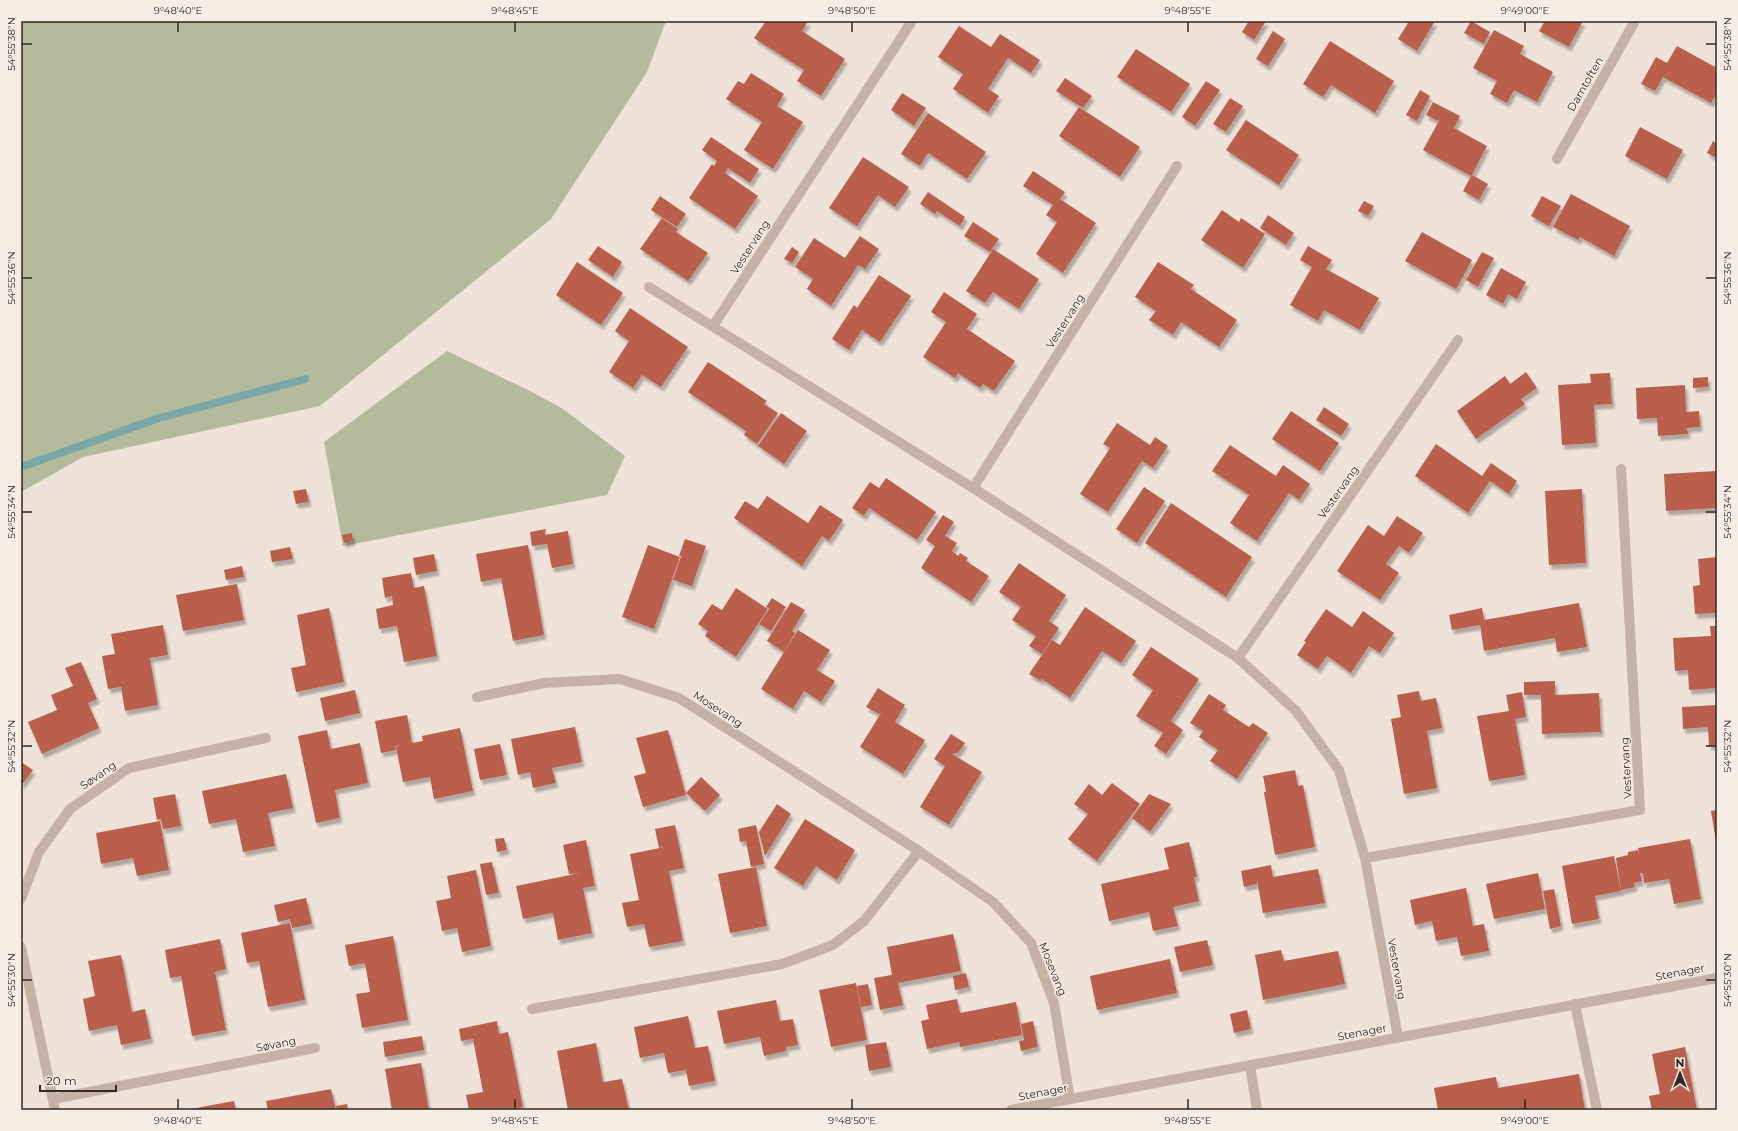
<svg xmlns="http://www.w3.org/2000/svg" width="1738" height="1131" font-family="Montserrat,sans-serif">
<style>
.green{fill:#b3bb9b}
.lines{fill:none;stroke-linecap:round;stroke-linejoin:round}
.stream{stroke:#7ba8a6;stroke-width:8}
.building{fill:#b95e4c;filter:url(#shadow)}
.minor{stroke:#c4b2a7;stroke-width:10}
.ticks{fill:none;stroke:#322926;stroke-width:1.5}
.labels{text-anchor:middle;stroke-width:3;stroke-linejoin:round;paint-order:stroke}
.street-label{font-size:11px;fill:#322926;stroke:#f6ede5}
.neatline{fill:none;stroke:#322926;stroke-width:1.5}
.ticks-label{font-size:10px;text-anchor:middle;fill:#322926}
</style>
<defs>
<filter id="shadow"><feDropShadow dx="2.5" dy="4.5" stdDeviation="1" flood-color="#0004"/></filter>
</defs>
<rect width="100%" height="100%" fill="#eee2d9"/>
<!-- green -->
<g class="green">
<path d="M21,21H666L647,72L551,219L320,406L83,457L21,492Z"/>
<path d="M447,351L532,392L563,409L625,456L607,495L343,546L324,442Z"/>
</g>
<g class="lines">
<!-- stream -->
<path class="stream" d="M21,467L159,418L305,379"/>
</g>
<!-- building -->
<g class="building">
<path d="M766,21H808L802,31L845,59L821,96L797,81L804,70L754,38Z"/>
<path d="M1249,21H1266L1254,40L1242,32Z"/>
<path d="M1404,21H1435L1417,51L1398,39L1408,23Z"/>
<path d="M1471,21L1490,32L1484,44L1464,33Z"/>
<path d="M1545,21H1583L1569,47L1539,31Z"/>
<path d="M959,26L991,47L1000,34L1040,60L1031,73L1008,58L988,89L999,96L988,113L953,89L963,74L938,57Z"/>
<path d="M1494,30L1524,46L1520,54L1553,72L1537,102L1514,90L1507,103L1490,94L1497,81L1473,68Z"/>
<path d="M1273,31L1285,39L1268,66L1256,59Z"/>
<path d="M1330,41L1394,81L1375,113L1331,85L1323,97L1303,84Z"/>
<path d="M1677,46L1717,68V93L1711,103L1663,77L1655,91L1641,84L1656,57L1667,63Z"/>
<path d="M1136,49L1190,84L1171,112L1117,77Z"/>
<path d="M751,73L784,94L777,106L803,122L773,169L744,150L762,122L726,99L738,81L744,84Z"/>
<path d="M1065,78L1092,96L1083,108L1056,91Z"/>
<path d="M1206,81L1220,90L1195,126L1182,117Z"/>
<path d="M1420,90L1430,96L1417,121L1406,115Z"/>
<path d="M902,93L926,108L914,126L891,110Z"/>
<path d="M1230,98L1243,106L1226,132L1213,124Z"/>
<path d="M1433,102L1460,116L1454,128L1487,146L1472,175L1488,184L1479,200L1463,191L1471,176L1423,150L1440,119L1438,121L1426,115Z"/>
<path d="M1079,107L1140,147L1120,177L1059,136Z"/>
<path d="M928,113L986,152L967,179L928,153L920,166L901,154Z"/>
<path d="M1246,120L1299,155L1279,185L1226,150Z"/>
<path d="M1640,127L1683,150L1667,179L1625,156Z"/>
<path d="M711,137L759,169L750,183L728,168L725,173L758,196L735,229L689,198L712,164L714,166L717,161L702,150Z"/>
<path d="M1713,141L1717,144V158L1707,153Z"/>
<path d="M863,157L909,187L895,207L878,195L857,226L829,208Z"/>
<path d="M1033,171L1065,192L1060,199L1096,223L1063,273L1036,254L1057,222L1046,215L1053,205L1023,186Z"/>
<path d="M928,192L965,217L960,226L937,211L935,214L920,204Z"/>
<path d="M1571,194L1630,226L1614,256L1580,237L1578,240L1553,227Z"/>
<path d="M660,196L686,214L677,227L651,210Z"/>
<path d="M1542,196L1561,206L1549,226L1531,216Z"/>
<path d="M1364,201L1374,206L1368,216L1358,211Z"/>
<path d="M1222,210L1239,222L1241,218L1265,234L1243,268L1201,240Z"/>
<path d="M1268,215L1294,233L1286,245L1260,228Z"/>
<path d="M662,218L678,229L676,232L708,253L688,281L640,249Z"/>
<path d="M973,222L999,239L990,252L964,236Z"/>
<path d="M1422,232L1472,260L1456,289L1405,261Z"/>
<path d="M860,236L879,249L865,269L858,265L831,306L807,289L813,279L795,267L814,238L845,258Z"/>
<path d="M598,246L622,262L613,277L588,260Z"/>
<path d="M1308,246L1332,260L1326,269L1379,298L1360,330L1324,310L1318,321L1290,305L1312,267L1300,260Z"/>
<path d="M792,247L799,252L792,263L784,259Z"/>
<path d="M993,249L1039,279L1019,309L993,292L985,303L966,291Z"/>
<path d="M1482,252L1494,258L1478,287L1466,280Z"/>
<path d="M577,262L623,293L601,325L556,295Z"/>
<path d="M1158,262L1194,285L1191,289L1237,320L1219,347L1181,322L1173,335L1149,320L1156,311L1135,297Z"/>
<path d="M1501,268L1526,282L1517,299L1508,294L1503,304L1486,295Z"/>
<path d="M879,275L911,296L880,342L862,330L849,350L832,339L854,305L857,308Z"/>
<path d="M944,292L977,314L967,329L1015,361L994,391L983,384L980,388L958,373L955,378L923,357L946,322L931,312Z"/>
<path d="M630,308L688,347L661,387L642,375L633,388L609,372L629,341L615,331Z"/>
<path d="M708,362L767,401L764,404L778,413L757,444L744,435L746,431L688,392Z"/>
<path d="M1526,372L1537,388L1521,399L1525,404L1476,439L1457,411L1505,376L1510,384Z"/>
<path d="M1610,373L1612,404L1594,405L1596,443L1562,445L1558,385L1591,383L1590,374Z"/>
<path d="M1708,377V387L1693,388V378Z"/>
<path d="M1685,385L1686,412L1699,411L1700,427L1687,428L1688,434L1658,436L1657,418L1637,419L1636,388Z"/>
<path d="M1324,407L1349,424L1341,436L1316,420Z"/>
<path d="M1291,411L1339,443L1320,471L1272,439Z"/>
<path d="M781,413L807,431L784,464L758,446Z"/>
<path d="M1117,423L1150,445L1155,437L1168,446L1153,468L1142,461L1108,512L1080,494L1110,448L1103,444Z"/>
<path d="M1436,444L1482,476L1491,463L1517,481L1509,494L1490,481L1468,513L1415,476Z"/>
<path d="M1230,445L1276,476L1283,465L1310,484L1299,500L1289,493L1257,541L1230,523L1249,495L1212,471Z"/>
<path d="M1717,471V508L1666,511L1664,474Z"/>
<path d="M886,478L936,512L917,540L869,508L864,516L852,508L870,482L879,488Z"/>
<path d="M1144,487L1165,501L1137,543L1116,529Z"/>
<path d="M306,489L309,502L296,504L293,491Z"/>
<path d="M1582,489L1586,563L1549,565L1545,491Z"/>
<path d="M767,496L808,523L820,505L843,520L829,541L822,536L802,566L734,518L745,501L758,509Z"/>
<path d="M1171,503L1252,557L1226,597L1145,543Z"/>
<path d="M943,515L954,522L945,536L957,543L952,551L958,556L960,553L968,558L966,561L989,576L971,602L921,568L935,546L926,540Z"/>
<path d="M1397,516L1423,533L1409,553L1399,546L1386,564L1399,573L1380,600L1337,571L1368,525L1384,536Z"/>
<path d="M546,529L545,535L568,531L573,564L552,568L547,544L532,546L530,532Z"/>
<path d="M352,533L353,541L344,543L342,535Z"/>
<path d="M685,539L706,546L692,586L673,580L681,556H679Z"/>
<path d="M528,545L544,635L513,641L501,578L481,582L476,554Z"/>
<path d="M648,545L680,557L654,629L622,617Z"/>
<path d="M290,547L293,559L272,562L270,551Z"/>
<path d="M434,554L437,571L416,575L413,558Z"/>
<path d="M1717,557V613L1695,614L1693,586L1700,585L1698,559Z"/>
<path d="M1019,563L1066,595L1049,621L1059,628L1042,654L1029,646L1036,636L1012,620L1021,607L999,592Z"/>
<path d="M242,566L244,577L226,580L224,570Z"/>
<path d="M411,573L414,588L424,586L437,656L404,662L397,626L379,629L376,609L393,605L392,596L385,598L382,578Z"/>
<path d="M237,584L244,620L183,631L176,595Z"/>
<path d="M736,588L768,609L736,657L705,636L708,631L698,624L712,604L722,610Z"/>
<path d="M772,598L786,607L771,631L759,624L769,609L766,607Z"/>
<path d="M791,602L805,610L792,631L795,633L784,652L767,641Z"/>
<path d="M1579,603L1587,647L1557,652L1555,638L1484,651L1480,625L1452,630L1449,615L1482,608L1484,620Z"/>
<path d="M1085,607L1136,641L1121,663L1102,651L1070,698L1042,679L1041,681L1029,674L1052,640L1060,645Z"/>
<path d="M329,608L344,682L296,692L291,668L306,665L297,615Z"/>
<path d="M1326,609L1352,627L1363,611L1394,633L1380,653L1369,646L1351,673L1327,656L1318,669L1297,655L1306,642L1304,641Z"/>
<path d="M163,625L168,655L150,658L158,705L125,711L121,687L108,689L102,656L115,654L111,634Z"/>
<path d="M1710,626H1717V688L1689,690L1688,670L1675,671L1673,638L1711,636Z"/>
<path d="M798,630L830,650L817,670L835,681L821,702L804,691L793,709L761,689Z"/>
<path d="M1151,647L1199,679L1171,721L1183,730L1166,754L1154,746L1163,733L1136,716L1153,690L1132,675Z"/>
<path d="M81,662L97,699L88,703L99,728L42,754L28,722L57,710L51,695L73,686L65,668Z"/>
<path d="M1555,681V695L1599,693L1601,732L1542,734L1541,695H1524V682Z"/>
<path d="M878,688L905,705L895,722L925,740L903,774L860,747L881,713L879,714L866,707Z"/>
<path d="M355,690L360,713L325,721L320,698Z"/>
<path d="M1419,691L1421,701L1436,698L1442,728L1427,731L1437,788L1404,794L1391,719L1401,717L1397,695Z"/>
<path d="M1522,692L1526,717L1515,719L1525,775L1489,781L1477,716L1509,711L1506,695Z"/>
<path d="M1209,694L1226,705L1223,710L1249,727L1253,723L1268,733L1237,779L1210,761L1218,750L1199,737L1203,731L1190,723Z"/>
<path d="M1717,705V745L1709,746L1708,727L1683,729L1682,707Z"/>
<path d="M407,715L412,743L423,741L422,736L460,728L473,791L434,799L430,777L403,782L396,747L400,745L395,746L396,750L381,753L375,721Z"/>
<path d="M575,727L582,762L552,768L556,783L533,788L530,772L518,775L511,739Z"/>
<path d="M327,730L331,749L360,743L368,783L335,790L340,818L316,823L298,736Z"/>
<path d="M668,730L686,795L643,807L634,776L646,773L636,738Z"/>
<path d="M951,734L965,743L958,753L952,754L982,772L949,825L920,807L945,766L934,759Z"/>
<path d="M500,744L507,775L480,780L474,749Z"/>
<path d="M21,762L33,770L21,786Z"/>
<path d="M1295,770L1298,786L1287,788L1303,785L1315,847L1275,855L1264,792H1266L1263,776Z"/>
<path d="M286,774L293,808L268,813L275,846L243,852L236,819L209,824L202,791Z"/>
<path d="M701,777L720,795L705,811L686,793Z"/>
<path d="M1112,783L1140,804L1097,861L1068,839L1088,814L1074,804L1089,784L1102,795Z"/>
<path d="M175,794L181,826L163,829L161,819L157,820L153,798Z"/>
<path d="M1149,794L1171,804L1150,832L1132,818Z"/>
<path d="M777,804L791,814L765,856L759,832Z"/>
<path d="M1717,810V841H1716L1711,811Z"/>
<path d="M805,819L855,850L837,880L816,866L803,886L774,868Z"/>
<path d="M160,821L169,870L137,876L133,858L101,864L96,833Z"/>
<path d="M675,825L684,868L669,871L683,941L649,947L644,924L627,927L622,903L639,900L630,854L665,847L659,848L655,829Z"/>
<path d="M756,825L764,864L751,867L746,841L740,842L738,829Z"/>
<path d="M504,838L507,850L497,852L495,839Z"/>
<path d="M1690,839L1701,899L1674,904L1669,879L1644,883L1643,873H1640L1642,881L1634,883L1635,887L1621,890L1616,858L1628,855V852L1638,850L1640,859L1638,848Z"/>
<path d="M586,840L595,886L583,888L592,933L558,940L553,913L523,919L516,886L580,873L569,874L563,845Z"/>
<path d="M1189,842L1197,877H1194L1199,901L1173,907L1178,926L1153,931L1149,912L1109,921L1101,884L1169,869L1164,848Z"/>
<path d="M1614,856L1621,891L1595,896L1599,919L1572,924L1562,866Z"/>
<path d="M492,862L499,893L486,895L480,864Z"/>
<path d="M1271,865L1273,877L1318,869L1325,903L1263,913L1257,880V884L1244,887L1241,871Z"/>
<path d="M756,867L767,926L730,933L718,874Z"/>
<path d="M476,870L491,946L462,952L457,928L442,931L436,901L451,898L447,876Z"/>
<path d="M1538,873L1545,909L1494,919L1486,884Z"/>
<path d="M1466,888L1473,926L1484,924L1489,951L1461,956L1457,937L1436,941L1432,921L1415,925L1410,900Z"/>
<path d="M1554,889L1561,926L1550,929L1543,891Z"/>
<path d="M306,898L312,924L292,928L290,919L278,922L274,905Z"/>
<path d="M290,923L305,1000L268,1007L259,961L247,963L241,933Z"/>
<path d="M953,934L961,971L898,983L903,1005L880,1010L874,978L892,975L887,947Z"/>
<path d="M393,936L408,1020L362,1028L356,994L370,992L365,963L349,966L345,945Z"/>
<path d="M220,939L226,969L215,972L226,1030L192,1036L181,976L170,978L165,950Z"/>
<path d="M1207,940L1213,965L1180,972L1174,947Z"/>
<path d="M1281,950L1284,961L1338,951L1345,984L1263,1000L1255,955Z"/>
<path d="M121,955L132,1012L145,1009L151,1039L121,1045L117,1025L89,1031L83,999L95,996L88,961Z"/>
<path d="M1170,959L1177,993L1097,1010L1090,976Z"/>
<path d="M966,973L969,987L955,990L953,976Z"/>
<path d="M856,983L867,1040L831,1047L819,990Z"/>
<path d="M868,984L872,1005L861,1007L857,986Z"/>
<path d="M957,999L960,1013L1016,1002L1022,1035L960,1047L959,1042L927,1049L921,1021L929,1019L926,1005Z"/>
<path d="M776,1000L780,1021L793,1019L798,1045L786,1047V1051L764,1056L760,1037L724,1044L717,1011Z"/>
<path d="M1247,1010L1251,1029L1234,1033L1230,1014Z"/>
<path d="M688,1016L695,1048L708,1046L715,1081L689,1086L686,1070L668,1073L664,1053L640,1058L634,1027Z"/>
<path d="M497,1021L499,1034L508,1032L523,1107L509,1110H469L466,1095L483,1092L473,1039L461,1041L459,1029Z"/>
<path d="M1033,1021L1038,1047L1021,1051L1019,1041L1024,1040L1021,1024Z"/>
<path d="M422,1036L424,1050L385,1057L383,1042Z"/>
<path d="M886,1042L891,1067L869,1071L865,1045Z"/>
<path d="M596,1043L603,1082L622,1079L629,1110H568L557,1051Z"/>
<path d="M1685,1047L1697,1110H1652L1649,1096L1660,1094L1652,1054Z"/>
<path d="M421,1063L429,1110H392L385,1069Z"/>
<path d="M1579,1074L1585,1110H1438L1434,1088L1496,1077L1498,1088Z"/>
<path d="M331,1089L336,1110H268L266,1101Z"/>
<path d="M234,1101L236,1110H191V1109Z"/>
<path d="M347,1104L348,1110H337L336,1106Z"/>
</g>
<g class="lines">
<!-- minor -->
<g class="minor">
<path d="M1557,159L1635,21"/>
<path d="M649,287L973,488L1238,658L1296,711L1339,770L1365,858L1398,1037"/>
<path d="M713,326L912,21"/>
<path d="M973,488L1177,166"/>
<path d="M1238,658L1458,340"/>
<path d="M477,697L544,683L620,679L679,698L919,851L993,902L1031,943L1054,1003L1070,1099"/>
<path d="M1365,858L1640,810L1621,469"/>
<path d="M21,899L39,852L70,809L129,768L266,738"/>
<path d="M21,947L55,1110"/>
<path d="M1575,1004L1597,1110"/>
<path d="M532,1009L782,964L833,945L864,921L919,851"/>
<path d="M1250,1065L1257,1110"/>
<path d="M53,1099L315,1048"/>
<path d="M1011,1110L1717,978"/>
</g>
</g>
<!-- ticks -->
<path class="ticks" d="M178,22V32M515,22V32M852,22V32M1188,22V32M1525,22V32M22,44H32M1706,44H1716M22,278H32M1706,278H1716M22,512H32M1706,512H1716M22,746H32M1706,746H1716M22,980H32M1706,980H1716M178,1099V1109M515,1099V1109M852,1099V1109M1188,1099V1109M1525,1099V1109"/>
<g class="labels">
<!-- street labels -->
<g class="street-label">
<text transform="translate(1585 84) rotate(-60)" y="4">Damtoften</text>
<text transform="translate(750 247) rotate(-57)" y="4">Vestervang</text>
<text transform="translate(1065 321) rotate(-58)" y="4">Vestervang</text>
<text transform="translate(1338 492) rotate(-55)" y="4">Vestervang</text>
<text transform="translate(718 709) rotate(33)" y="4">Mosevang</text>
<text transform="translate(1626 768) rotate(-93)" y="4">Vestervang</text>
<text transform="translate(98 775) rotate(-35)" y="4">Søvang</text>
<text transform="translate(1053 969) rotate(68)" y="4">Mosevang</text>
<text transform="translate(1397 969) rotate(80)" y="4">Vestervang</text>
<text transform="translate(1680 972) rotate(-11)" y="4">Stenager</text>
<text transform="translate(1362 1032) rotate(-11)" y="4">Stenager</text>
<text transform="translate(276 1044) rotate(-11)" y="4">Søvang</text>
<text transform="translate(1043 1092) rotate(-11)" y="4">Stenager</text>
</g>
</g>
<!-- border -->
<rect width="1738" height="1131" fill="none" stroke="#f6ede5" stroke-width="44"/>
<!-- north arrow -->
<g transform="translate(1680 1073)" stroke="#f6ede5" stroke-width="3" paint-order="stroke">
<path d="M0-3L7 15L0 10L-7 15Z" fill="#322926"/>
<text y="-6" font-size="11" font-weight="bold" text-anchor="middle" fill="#322926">N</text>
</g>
<!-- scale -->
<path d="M40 1085v6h76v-6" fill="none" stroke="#322926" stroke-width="2"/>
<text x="46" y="1085" font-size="12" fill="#322926" stroke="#f6ede5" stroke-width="3" paint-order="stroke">20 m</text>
<rect x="22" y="22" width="1694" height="1087" class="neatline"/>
<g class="ticks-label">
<text x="178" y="14">9°48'40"E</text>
<text x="515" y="14">9°48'45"E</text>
<text x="852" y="14">9°48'50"E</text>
<text x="1188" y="14">9°48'55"E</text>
<text x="1525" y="14">9°49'00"E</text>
<text transform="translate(11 44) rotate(-90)" y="4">54°55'38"N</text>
<text transform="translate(1727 44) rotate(-90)" y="4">54°55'38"N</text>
<text transform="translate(11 278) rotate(-90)" y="4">54°55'36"N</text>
<text transform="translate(1727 278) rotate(-90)" y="4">54°55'36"N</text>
<text transform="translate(11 512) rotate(-90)" y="4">54°55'34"N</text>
<text transform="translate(1727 512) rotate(-90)" y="4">54°55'34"N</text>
<text transform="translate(11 746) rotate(-90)" y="4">54°55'32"N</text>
<text transform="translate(1727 746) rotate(-90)" y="4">54°55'32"N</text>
<text transform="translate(11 980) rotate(-90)" y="4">54°55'30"N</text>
<text transform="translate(1727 980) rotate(-90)" y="4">54°55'30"N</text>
<text x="178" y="1124">9°48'40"E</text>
<text x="515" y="1124">9°48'45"E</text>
<text x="852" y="1124">9°48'50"E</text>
<text x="1188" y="1124">9°48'55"E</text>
<text x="1525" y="1124">9°49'00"E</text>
</g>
</svg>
